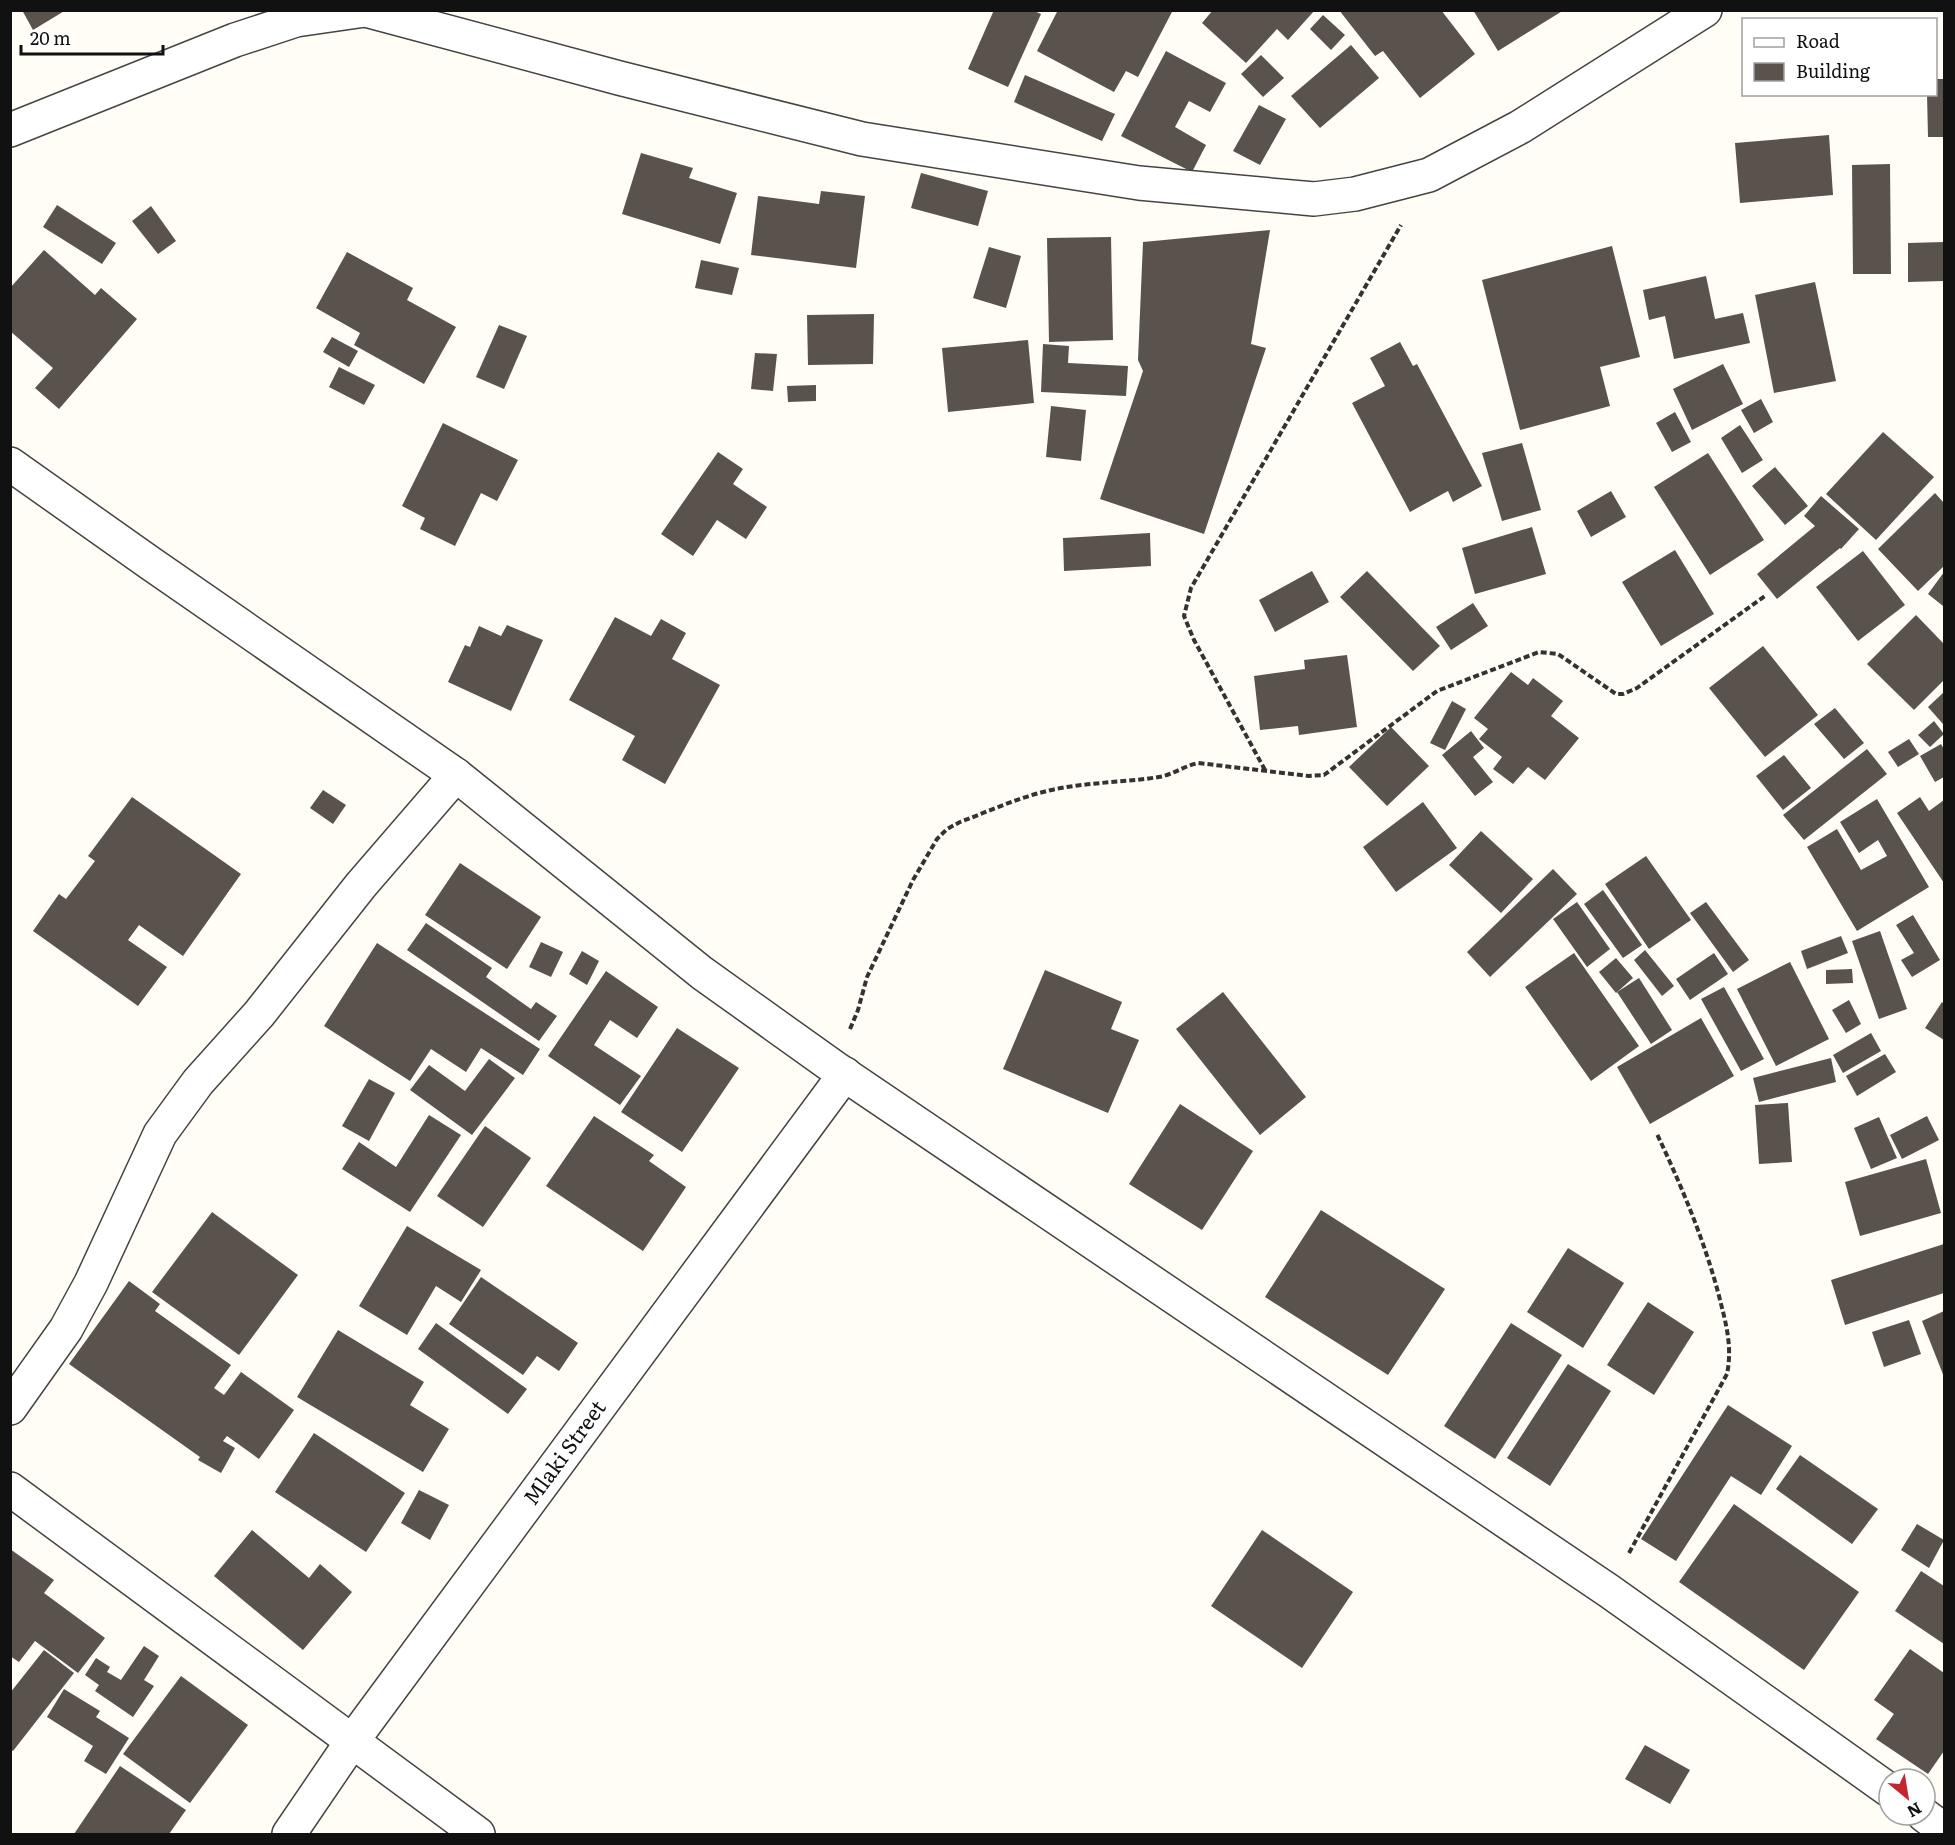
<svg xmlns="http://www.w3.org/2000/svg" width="1955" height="1845" font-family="Literata,serif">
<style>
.building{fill:#5a524d}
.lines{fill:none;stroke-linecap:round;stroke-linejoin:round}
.minor-casing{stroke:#444;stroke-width:36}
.path{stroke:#333;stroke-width:4;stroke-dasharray:6 3;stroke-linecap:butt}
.minor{stroke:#fff;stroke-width:33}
.labels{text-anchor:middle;stroke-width:6;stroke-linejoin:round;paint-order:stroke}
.street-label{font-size:21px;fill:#111;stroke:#fff}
</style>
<rect width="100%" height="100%" fill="#fffdf5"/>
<!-- building -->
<g class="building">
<path d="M22,10H66L33,30Z"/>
<path d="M994,10H1032L1041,14L1008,87L968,69Z"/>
<path d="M1058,10H1173L1138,77L1126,71L1114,92L1037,51Z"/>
<path d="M1213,10H1315L1288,40L1277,29L1246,63L1202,23Z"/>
<path d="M1339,10H1441L1475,54L1420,98L1383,51L1375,56Z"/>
<path d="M1473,10H1564L1498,51Z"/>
<path d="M1323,15L1345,35L1331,50L1310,29Z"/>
<path d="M1351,45L1379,78L1320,128L1291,96Z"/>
<path d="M1166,51L1226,83L1210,112L1189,101L1175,127L1206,145L1192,172L1121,136Z"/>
<path d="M1261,55L1284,78L1263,97L1241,74Z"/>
<path d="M1025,75L1115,114L1102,141L1014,102Z"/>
<path d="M1936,79H1944V137H1928L1927,94H1936Z"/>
<path d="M1259,105L1286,119L1260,165L1233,151Z"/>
<path d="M1829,135L1833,195L1740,203L1735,143Z"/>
<path d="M641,153L693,168L689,178L737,193L720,244L622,214Z"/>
<path d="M1890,164L1891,274H1853L1852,165Z"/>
<path d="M921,173L988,191L978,226L911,208Z"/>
<path d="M821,191L865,196L856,268L751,255L758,196L819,204Z"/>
<path d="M57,205L116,243L102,264L43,227Z"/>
<path d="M151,206L176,241L158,254L132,221Z"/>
<path d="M1270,230L1251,344L1266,348L1204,534L1100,499L1143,371L1138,360L1143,242Z"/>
<path d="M1111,237L1113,340L1049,342L1047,238Z"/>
<path d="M1944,242V281L1908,282V243Z"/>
<path d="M1612,246L1640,357L1600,367L1610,406L1520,430L1482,280Z"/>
<path d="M989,247L1021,256L1006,308L973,298Z"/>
<path d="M44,250L95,295L101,288L137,319L59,409L35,388L53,368L10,331V288Z"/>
<path d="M347,252L413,288L407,300L456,327L424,384L354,345L360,333L316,308Z"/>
<path d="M701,260L739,268L732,295L695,288Z"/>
<path d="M1706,276L1715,319L1743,313L1750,343L1674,359L1665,316L1649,320L1643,290Z"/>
<path d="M1815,282L1836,381L1774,393L1755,295Z"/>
<path d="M874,314L873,364L808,365L807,315Z"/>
<path d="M499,325L527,336L504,389L476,377Z"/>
<path d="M332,337L358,351L349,367L323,352Z"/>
<path d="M1028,340L1034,403L948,412L942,348Z"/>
<path d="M1400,342L1413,366L1417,364L1482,486L1453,502L1448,491L1410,512L1352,403L1385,386L1370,358Z"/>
<path d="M1043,344L1069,346L1068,363L1128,366L1126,396L1041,392Z"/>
<path d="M755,353L777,354L773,391L751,389Z"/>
<path d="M1723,364L1743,404L1692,430L1673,389Z"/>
<path d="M339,367L375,385L364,405L329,387Z"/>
<path d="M816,385V401L788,402L787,386Z"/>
<path d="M1761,399L1773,422L1754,433L1741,410Z"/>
<path d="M1051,406L1086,410L1081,461L1046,457Z"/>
<path d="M1675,412L1691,442L1672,452L1656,423Z"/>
<path d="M443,423L518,460L497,501L481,493L455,546L420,529L425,518L402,506Z"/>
<path d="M1740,425L1763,460L1742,473L1721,438Z"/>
<path d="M1883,432L1934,477L1876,540L1826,494Z"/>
<path d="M1522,443L1541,510L1502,521L1482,453Z"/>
<path d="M718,452L743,469L733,484L767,507L746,539L717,520L693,556L661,534Z"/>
<path d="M1708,453L1764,540L1710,575L1654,487Z"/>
<path d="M1775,467L1808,506L1785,525L1752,486Z"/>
<path d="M1611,491L1626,517L1591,537L1577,511Z"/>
<path d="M1935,493L1944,503V566L1918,591L1878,549Z"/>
<path d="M1821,496L1859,529L1841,549L1840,548L1777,599L1757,574L1815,526L1804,516Z"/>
<path d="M1532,527L1546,574L1475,594L1462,548Z"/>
<path d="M1150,533L1151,566L1064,571L1063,538Z"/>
<path d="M1675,550L1714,614L1661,646L1622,582Z"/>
<path d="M1863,551L1905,605L1858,641L1816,587Z"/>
<path d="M1312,571L1329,602L1275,632L1259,600Z"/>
<path d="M1367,571L1440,646L1413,671L1340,597Z"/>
<path d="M1944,572V605L1943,606L1928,594Z"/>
<path d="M1473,603L1488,626L1451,650L1436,627Z"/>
<path d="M1916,615L1944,644V680L1914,710L1867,664Z"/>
<path d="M615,617L651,636L661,619L686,633L672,659L720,685L665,784L622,760L635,736L569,700Z"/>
<path d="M507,625L543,640L511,711L448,682L465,645L470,647L479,626L501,636Z"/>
<path d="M1763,646L1818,715L1765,757L1709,688Z"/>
<path d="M1347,655L1357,727L1299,735L1298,726L1260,730L1254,676L1305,669L1304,660Z"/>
<path d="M1511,672L1528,685L1533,678L1563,701L1551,716L1579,738L1545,780L1528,767L1513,784L1493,769L1502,757L1479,739L1488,729L1474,718Z"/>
<path d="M1944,692V722L1943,724L1928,707Z"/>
<path d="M1452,701L1466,709L1445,750L1430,743Z"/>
<path d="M1835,708L1864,743L1844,759L1814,724Z"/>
<path d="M1934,721L1944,734L1930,747L1918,735Z"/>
<path d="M1391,727L1429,766L1387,806L1349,767Z"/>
<path d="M1471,731L1484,748L1473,757L1493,782L1475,796L1442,755Z"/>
<path d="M1909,739L1919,754L1898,767L1888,752Z"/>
<path d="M1941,744L1944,749V777L1935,782L1920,756Z"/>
<path d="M1867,749L1887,774L1804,840L1783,815Z"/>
<path d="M1784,755L1811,788L1783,810L1756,776Z"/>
<path d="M323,790L346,805L333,824L310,808Z"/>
<path d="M132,797L241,874L183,956L139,925L128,940L167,967L138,1006L33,931L59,894L66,899L95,861L88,856Z"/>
<path d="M1920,797L1929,811L1944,800V883L1897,813Z"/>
<path d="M1877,799L1929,887L1857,931L1807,847L1837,829L1861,870L1887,856L1878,840L1859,853L1840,822Z"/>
<path d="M1423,802L1457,848L1396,892L1363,847Z"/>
<path d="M1481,831L1533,879L1501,913L1449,865Z"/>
<path d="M1646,856L1691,920L1649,949L1605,884Z"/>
<path d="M460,863L541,917L507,969L425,915Z"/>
<path d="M1553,869L1577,894L1490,977L1467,952Z"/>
<path d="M1603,890L1642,945L1623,958L1584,904Z"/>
<path d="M1577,902L1610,949L1587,967L1553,919Z"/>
<path d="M1706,902L1749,960L1733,972L1690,913Z"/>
<path d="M1913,915L1940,960L1912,977L1901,960L1914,953L1896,925Z"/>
<path d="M426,923L492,968L486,977L531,1009L536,1002L557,1016L539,1041L407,950Z"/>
<path d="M1880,931L1907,1009L1879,1019L1852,941Z"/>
<path d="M1841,936L1848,953L1807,969L1801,951Z"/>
<path d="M541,942L563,952L551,977L529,967Z"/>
<path d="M377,943L540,1049L523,1075L481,1048L466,1072L431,1049L410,1081L324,1026Z"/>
<path d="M1645,950L1674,986L1662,996L1634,960Z"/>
<path d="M582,951L599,961L587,985L569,974Z"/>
<path d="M1574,953L1639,1046L1591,1081L1525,987Z"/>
<path d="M1714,953L1728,974L1690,1000L1676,979Z"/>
<path d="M1616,958L1633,978L1616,993L1599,972Z"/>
<path d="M1790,962L1829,1039L1776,1066L1737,989Z"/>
<path d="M1852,969L1853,983L1826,984V970Z"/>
<path d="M1045,970L1122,1002L1111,1029L1139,1040L1108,1113L1003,1069Z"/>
<path d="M606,971L658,1007L637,1038L610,1020L594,1045L641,1076L620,1105L548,1056Z"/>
<path d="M1639,978L1672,1030L1651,1044L1617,992Z"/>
<path d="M1724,987L1764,1059L1741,1071L1701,999Z"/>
<path d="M1223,992L1306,1097L1260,1135L1176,1029Z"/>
<path d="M1849,1000L1861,1024L1846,1033L1832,1010Z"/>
<path d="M1942,1002L1944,1004V1040L1925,1028Z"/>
<path d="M1701,1018L1734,1076L1650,1124L1617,1067Z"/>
<path d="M677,1028L739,1068L682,1152L621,1112Z"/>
<path d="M1871,1033L1881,1051L1843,1073L1833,1055Z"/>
<path d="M1885,1054L1896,1072L1857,1096L1846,1076Z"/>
<path d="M1831,1058L1836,1082L1759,1102L1753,1078Z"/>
<path d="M489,1059L515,1078L472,1135L410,1090L429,1065L465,1091Z"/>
<path d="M369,1079L395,1093L369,1141L342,1126Z"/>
<path d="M1788,1103L1792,1162L1759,1164L1755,1105Z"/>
<path d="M1180,1104L1253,1151L1202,1230L1129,1184Z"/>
<path d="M429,1115L461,1135L410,1212L342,1169L359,1142L396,1167Z"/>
<path d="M594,1116L654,1155L649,1161L686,1187L643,1251L546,1186Z"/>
<path d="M1927,1116L1939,1140L1902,1159L1890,1135Z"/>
<path d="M1879,1117L1897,1158L1871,1169L1854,1128Z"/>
<path d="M485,1126L531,1158L483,1227L437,1196Z"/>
<path d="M1926,1159L1941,1213L1860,1236L1845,1182Z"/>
<path d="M1321,1210L1445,1289L1388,1375L1265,1297Z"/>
<path d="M212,1212L298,1275L239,1355L152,1292Z"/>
<path d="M407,1226L481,1270L461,1302L436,1286L407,1335L359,1306Z"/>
<path d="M1944,1244V1293L1845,1325L1831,1280Z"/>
<path d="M1568,1248L1624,1283L1583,1348L1527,1312Z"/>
<path d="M481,1277L578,1343L559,1371L537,1356L523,1375L449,1324Z"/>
<path d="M129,1281L160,1304L155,1311L231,1365L214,1388L224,1395L241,1372L294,1410L259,1459L227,1436L223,1441L235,1448L221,1473L198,1460L200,1457L69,1364Z"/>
<path d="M1648,1302L1694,1332L1654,1395L1607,1365Z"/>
<path d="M1944,1311V1377L1922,1321Z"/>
<path d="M1909,1320L1921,1354L1884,1367L1872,1332Z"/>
<path d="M436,1323L527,1389L508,1414L418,1349Z"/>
<path d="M1511,1323L1562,1355L1495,1459L1444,1426Z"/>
<path d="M338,1330L424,1382L410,1405L449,1429L423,1472L297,1397Z"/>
<path d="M1568,1364L1611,1391L1550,1486L1507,1458Z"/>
<path d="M1728,1405L1792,1446L1761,1495L1731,1476L1676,1561L1641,1539Z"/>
<path d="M314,1433L405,1493L366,1552L275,1492Z"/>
<path d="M1800,1455L1878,1509L1852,1544L1776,1489Z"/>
<path d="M419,1490L449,1505L430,1540L401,1523Z"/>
<path d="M1734,1504L1859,1592L1804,1670L1679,1582Z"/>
<path d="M1917,1524L1944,1540L1929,1568L1901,1550Z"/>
<path d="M252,1530L309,1578L320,1564L352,1592L303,1650L214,1576Z"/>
<path d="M1262,1530L1353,1592L1302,1668L1211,1606Z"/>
<path d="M10,1549L54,1580L44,1593L105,1638L78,1673L35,1641L19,1662L10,1656Z"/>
<path d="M1921,1571L1944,1586V1644L1895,1611Z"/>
<path d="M144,1646L159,1656L144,1680L154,1686L133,1717L95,1691L99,1685L85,1675L96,1658L110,1667L107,1672L121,1680Z"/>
<path d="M1910,1649L1944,1673V1751L1928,1774L1876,1739L1894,1714L1874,1700Z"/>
<path d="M44,1650L74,1673L13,1751L10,1749V1693Z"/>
<path d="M181,1676L248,1725L190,1803L123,1754Z"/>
<path d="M64,1689L100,1711L96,1717L129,1738L106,1774L84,1761L93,1746L47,1717Z"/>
<path d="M1645,1745L1690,1770L1670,1804L1625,1779Z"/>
<path d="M120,1766L186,1810L169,1834H74Z"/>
</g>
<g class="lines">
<!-- minor casing -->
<g class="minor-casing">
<g id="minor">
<path d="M366,10L619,78L862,139L1139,183L1314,199L1355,194L1429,175L1520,127L1705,10"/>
<path d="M10,130L235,40L296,20L365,10"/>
<path d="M10,464L150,563L456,775L702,973L835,1068L1609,1591L1889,1790"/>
<path d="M10,1408L66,1329L91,1283L160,1134L198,1082L259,1014L361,885L456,775"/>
<path d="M10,1489L478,1834"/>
<path d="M1924,1815L1944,1830"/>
<path d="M289,1834L353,1740L845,1074"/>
</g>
</g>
<!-- path -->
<g class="path">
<path d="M1265,770L1194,640L1184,616L1191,588L1401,225"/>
<path d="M850,1029L858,1010L867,977L913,880L937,839L947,829L960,822C987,812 1015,799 1043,792C1081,782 1121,783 1159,777C1172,775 1184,766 1198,763L1309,776L1324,775L1437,691L1539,652L1558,654L1616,694H1623L1637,688L1765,596"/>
<path d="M1629,1553L1727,1374C1733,1345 1725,1320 1718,1292C1703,1237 1681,1185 1657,1134"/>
</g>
<!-- minor -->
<use href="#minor" class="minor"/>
</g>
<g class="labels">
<!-- street labels -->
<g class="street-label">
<text transform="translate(565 1453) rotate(-54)" y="7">Mlaki Street</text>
</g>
</g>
<!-- border -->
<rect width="1955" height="1845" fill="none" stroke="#111111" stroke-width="24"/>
<!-- legend -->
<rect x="1742" y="18" width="195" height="78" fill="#ffffff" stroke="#a0a0a0" stroke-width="1.5"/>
<rect x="1754" y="38" width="30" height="9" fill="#ffffff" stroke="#a0a0a0" stroke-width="1.5"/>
<text x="1796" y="48" font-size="18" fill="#111111">Road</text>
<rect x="1754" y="63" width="30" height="18" fill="#5a524d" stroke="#a0a0a0" stroke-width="1.5"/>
<text x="1796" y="78" font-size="18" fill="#111111">Building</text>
<!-- north arrow -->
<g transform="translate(1907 1797) rotate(150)"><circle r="28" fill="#ffffff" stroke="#a0a0a0" stroke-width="1.5"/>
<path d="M0-4.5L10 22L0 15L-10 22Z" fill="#c4262e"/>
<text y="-9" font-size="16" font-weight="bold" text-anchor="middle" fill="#111111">N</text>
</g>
<!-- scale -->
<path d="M21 45v9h142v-9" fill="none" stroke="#111111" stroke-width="3"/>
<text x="30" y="45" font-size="18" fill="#111111" stroke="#ffffff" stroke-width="4.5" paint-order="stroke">20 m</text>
</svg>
